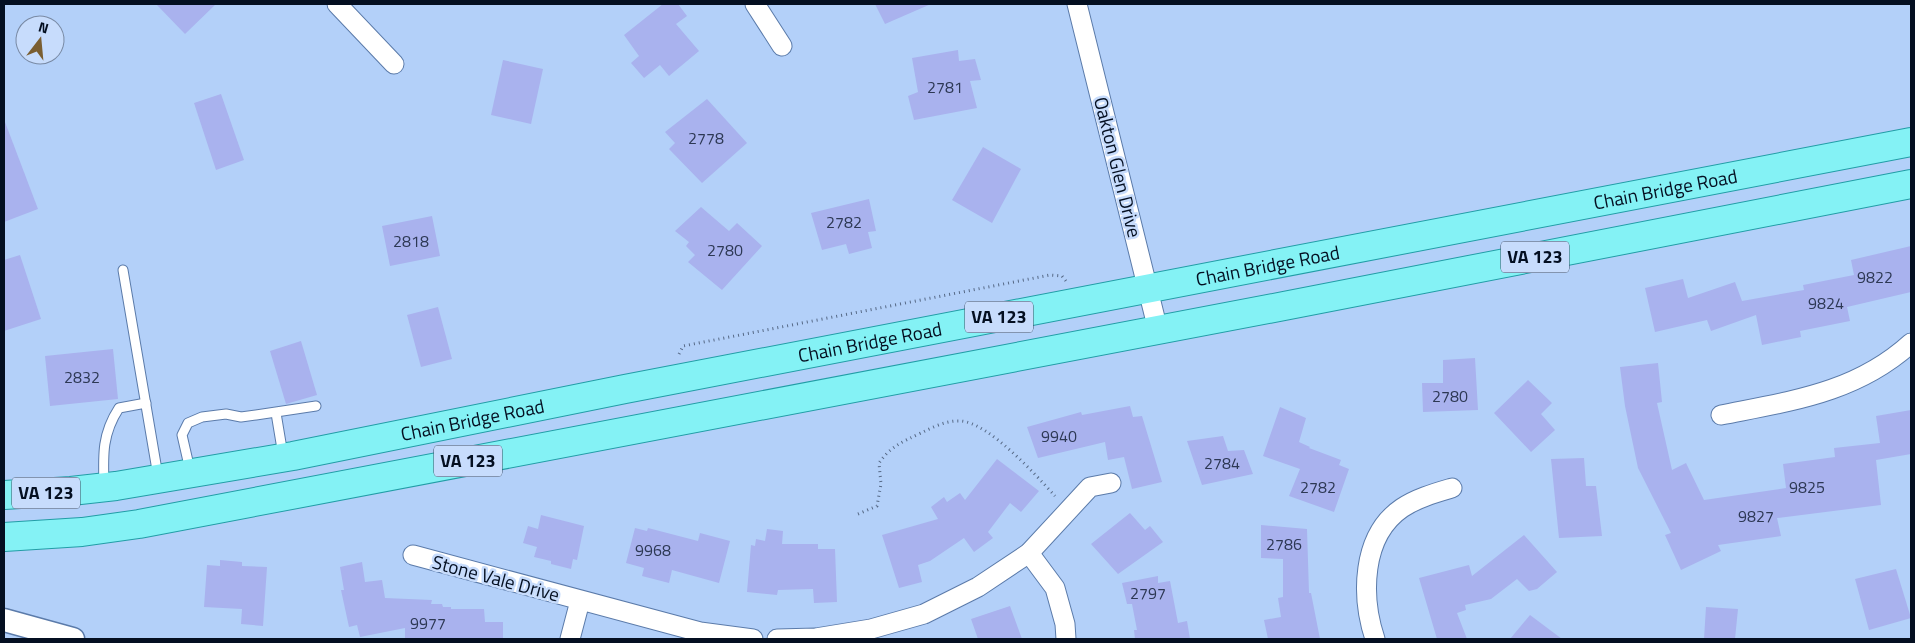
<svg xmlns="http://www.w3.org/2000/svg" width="1915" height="643" font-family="'Titillium Web',sans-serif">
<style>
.building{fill:#a9b2ee}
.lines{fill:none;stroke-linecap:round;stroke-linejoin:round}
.service-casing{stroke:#5b7baa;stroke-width:11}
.minor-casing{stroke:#5b7baa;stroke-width:21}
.tertiary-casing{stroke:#5b7baa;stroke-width:25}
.primary-casing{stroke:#229da6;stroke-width:30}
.path{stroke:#566986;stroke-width:3;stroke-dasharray:1 4;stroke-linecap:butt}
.service{stroke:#fff;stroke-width:9}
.minor{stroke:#fff;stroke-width:19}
.tertiary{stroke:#fff;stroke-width:22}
.primary{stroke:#84f2f5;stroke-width:28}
.labels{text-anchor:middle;stroke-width:5;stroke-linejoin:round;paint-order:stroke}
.number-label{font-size:16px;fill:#2d3854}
.shield{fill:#c7dcfc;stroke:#3e4c63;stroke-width:1}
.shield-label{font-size:18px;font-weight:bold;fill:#040f21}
.street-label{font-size:19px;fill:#040f21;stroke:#c7dcfc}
</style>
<rect width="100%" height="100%" fill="#b3d0f9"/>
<!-- building -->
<g class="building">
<path d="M156,4H216L185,34Z"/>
<path d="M663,4H678L687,16L676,24L699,51L669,76L660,65L644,78L631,63L639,56L624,35Z"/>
<path d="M875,4H931L885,24Z"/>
<path d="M958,50L959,61L975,59L981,80L970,81L977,108L914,120L908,96L918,92L912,58Z"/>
<path d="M503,60L543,69L531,124L491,115Z"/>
<path d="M221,94L244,160L216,170L194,103Z"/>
<path d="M707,99L747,143L702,183L669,149L675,143L665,132Z"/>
<path d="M5,122L38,209L4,222V123Z"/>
<path d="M983,147L1021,169L992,223L952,200Z"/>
<path d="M869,199L876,231L868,232L872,248L849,254L846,244L822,250L811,213Z"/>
<path d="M701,207L729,231L737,223L762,246L722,290L688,262L695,255L686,246L689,242L675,231Z"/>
<path d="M432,216L440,256L390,266L382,226Z"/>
<path d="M1911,246V292L1847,307L1850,321L1800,331L1801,337L1762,345L1756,315L1711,331L1707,320L1655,332L1645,288L1683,279L1688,298L1735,282L1742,301L1804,290L1803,285L1854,275L1851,260Z"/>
<path d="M20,255L41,319L4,331V260Z"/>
<path d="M438,307L452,359L421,367L407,315Z"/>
<path d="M301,341L317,395L286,404L270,351Z"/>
<path d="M113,349L118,399L50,406L45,356Z"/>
<path d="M1475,358L1478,410L1423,412L1422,383H1443V360Z"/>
<path d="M1658,363L1662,402L1657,403L1672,470L1686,463L1704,500L1786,488L1783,464L1835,457L1834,448L1880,443L1876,416L1911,410V454L1876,460L1881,505L1777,518L1781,536L1718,545L1721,551L1681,570L1665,535L1671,533L1638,468L1625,406L1620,367Z"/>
<path d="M1528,380L1552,403L1541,414L1555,430L1531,452L1494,413Z"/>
<path d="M1130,406L1133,417L1142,416L1162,482L1132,489L1124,457L1108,460L1105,442L1038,458L1027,427L1081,412L1082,415Z"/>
<path d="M1280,407L1306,418L1299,442L1310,447L1309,448L1341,460L1339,465L1349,469L1334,512L1289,496L1300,469L1263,456Z"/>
<path d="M1223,436L1228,451L1244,450L1253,474L1202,485L1187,441Z"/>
<path d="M1584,458L1586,486H1596L1602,536L1559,538L1551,459Z"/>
<path d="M997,459L1039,491L1021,512L1010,503L988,532L993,538L974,552L964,538L930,561L918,565L922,582L899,588L882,535L938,519L931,507L944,497L947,502L960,493L965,500Z"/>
<path d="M1130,513L1145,530L1150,526L1163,542L1118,574L1091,544Z"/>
<path d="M541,515L584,526L577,560L573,559L571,569L551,564V561L534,557L537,547L523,543L528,526L538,529Z"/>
<path d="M1261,525L1307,529L1309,593H1311L1320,639H1268L1264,620L1281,617L1278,598L1283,597V559L1261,558Z"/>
<path d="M635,528L647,531L648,528L698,541L700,533L730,541L719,583L672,570L669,583L642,576L644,568L626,563Z"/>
<path d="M767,529L783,531L782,544H818V549H835L837,602L814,603L813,589L778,590L777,595L747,592L751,545L755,546L756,539L765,541Z"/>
<path d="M1524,535L1557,572L1537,589L1529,591L1517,579L1491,599L1465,605L1466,610L1457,613L1467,639H1437L1419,578L1469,565L1472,576Z"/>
<path d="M220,560L242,562V566L267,567L263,626L241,624L242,609L204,607L207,565L220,566Z"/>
<path d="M362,562L365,582L382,580L385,598L432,600L431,604H442L443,607H451V609H484L485,622H503V639H405V628L360,637L357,625L349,627L341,590H344L340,567Z"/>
<path d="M1896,569L1911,618L1869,630L1855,579Z"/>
<path d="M1158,576V583L1170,581L1178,623L1187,621L1190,639H1135L1134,630H1137L1132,604H1127L1122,583Z"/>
<path d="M1010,606L1022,639H978L971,619Z"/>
<path d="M1706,607L1738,609L1735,639H1704Z"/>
<path d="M1530,615L1562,639H1510Z"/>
</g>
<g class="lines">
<!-- service casing -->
<g class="service-casing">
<g id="service">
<path d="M123,270L158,476"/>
<path d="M276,413L283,455"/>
<path d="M190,470L182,435L188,423L202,417L226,414L241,417L256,415L316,406"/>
<path d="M104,485C103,455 102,434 119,408L146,403"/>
</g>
</g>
<!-- minor casing -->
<g class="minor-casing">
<g id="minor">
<path d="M337,4L394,64"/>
<path d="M755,4L782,46"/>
<path d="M1077,4L1158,330"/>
<path d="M1721,415C1791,401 1856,393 1911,343"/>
<path d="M1029,553L1055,588L1065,624L1066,639"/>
<path d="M413,555L700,632L753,639"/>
<path d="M570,639L580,601"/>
<path d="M777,639L816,638L871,629L924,614L978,587L1029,553L1090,487L1111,483"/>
<path d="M1375,639C1361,597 1361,536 1402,508C1417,498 1435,493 1452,488"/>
</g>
</g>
<!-- tertiary casing -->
<g class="tertiary-casing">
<path id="tertiary" d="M4,620L73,639"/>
</g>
<!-- primary casing -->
<g class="primary-casing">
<g id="primary">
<path id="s1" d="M4,495L71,491L116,486L293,456L625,389L1911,142"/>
<path d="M4,537L82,532L139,524L1284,306L1911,184"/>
</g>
</g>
<!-- path -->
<g class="path">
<path d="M679,354L683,346L1050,275L1062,276L1066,281"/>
<path d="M858,514L877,506L881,484L879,463C891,446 902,442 921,433C933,427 947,420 961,421C989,423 1036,475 1055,496"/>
</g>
<!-- service -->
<use href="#service" class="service"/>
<!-- minor -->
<use href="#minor" class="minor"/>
<!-- tertiary -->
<use href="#tertiary" class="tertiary"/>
<!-- primary -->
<use href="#primary" class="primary"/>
</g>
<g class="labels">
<!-- number labels -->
<g class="number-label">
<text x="945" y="93">2781</text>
<text x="706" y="144">2778</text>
<text x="844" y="228">2782</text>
<text x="411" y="247">2818</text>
<text x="725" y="256">2780</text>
<text x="1875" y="283">9822</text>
<text x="1826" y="309">9824</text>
<text x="82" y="383">2832</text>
<text x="1450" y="402">2780</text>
<text x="1059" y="442">9940</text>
<text x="1222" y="469">2784</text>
<text x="1318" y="493">2782</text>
<text x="1807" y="493">9825</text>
<text x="1756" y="522">9827</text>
<text x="1284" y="550">2786</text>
<text x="653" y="556">9968</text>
<text x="1148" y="599">2797</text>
<text x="428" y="629">9977</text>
</g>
<!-- shield labels -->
<g class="shield">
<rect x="1501" y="241.5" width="68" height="31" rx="4"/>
<rect x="965" y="301.5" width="68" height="31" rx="4"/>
<rect x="434" y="445.5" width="68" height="31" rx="4"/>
<rect x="12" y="477.5" width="68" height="31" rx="4"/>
</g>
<g class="shield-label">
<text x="1535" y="263">VA 123</text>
<text x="999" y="323">VA 123</text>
<text x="468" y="467">VA 123</text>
<text x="46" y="499">VA 123</text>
</g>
<!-- street labels -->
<g class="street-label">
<text transform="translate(1118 167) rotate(76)" y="7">Oakton Glen Drive</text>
<text dy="7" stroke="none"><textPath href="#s1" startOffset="1690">Chain Bridge Road</textPath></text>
<text dy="7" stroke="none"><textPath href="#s1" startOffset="1285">Chain Bridge Road</textPath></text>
<text dy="7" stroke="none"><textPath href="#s1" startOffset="880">Chain Bridge Road</textPath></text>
<text dy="7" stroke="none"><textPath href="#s1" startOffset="475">Chain Bridge Road</textPath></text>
<text transform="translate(496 578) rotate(15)" y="7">Stone Vale Drive</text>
</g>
</g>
<!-- border -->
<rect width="1915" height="643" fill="none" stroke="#040f21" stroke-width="10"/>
<!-- north arrow -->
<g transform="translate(40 40) rotate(16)"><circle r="24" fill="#c7dcfc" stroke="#798aa4"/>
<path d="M0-4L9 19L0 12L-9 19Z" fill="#7a5e31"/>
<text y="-8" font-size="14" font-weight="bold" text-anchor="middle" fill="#040f21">N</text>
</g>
</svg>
